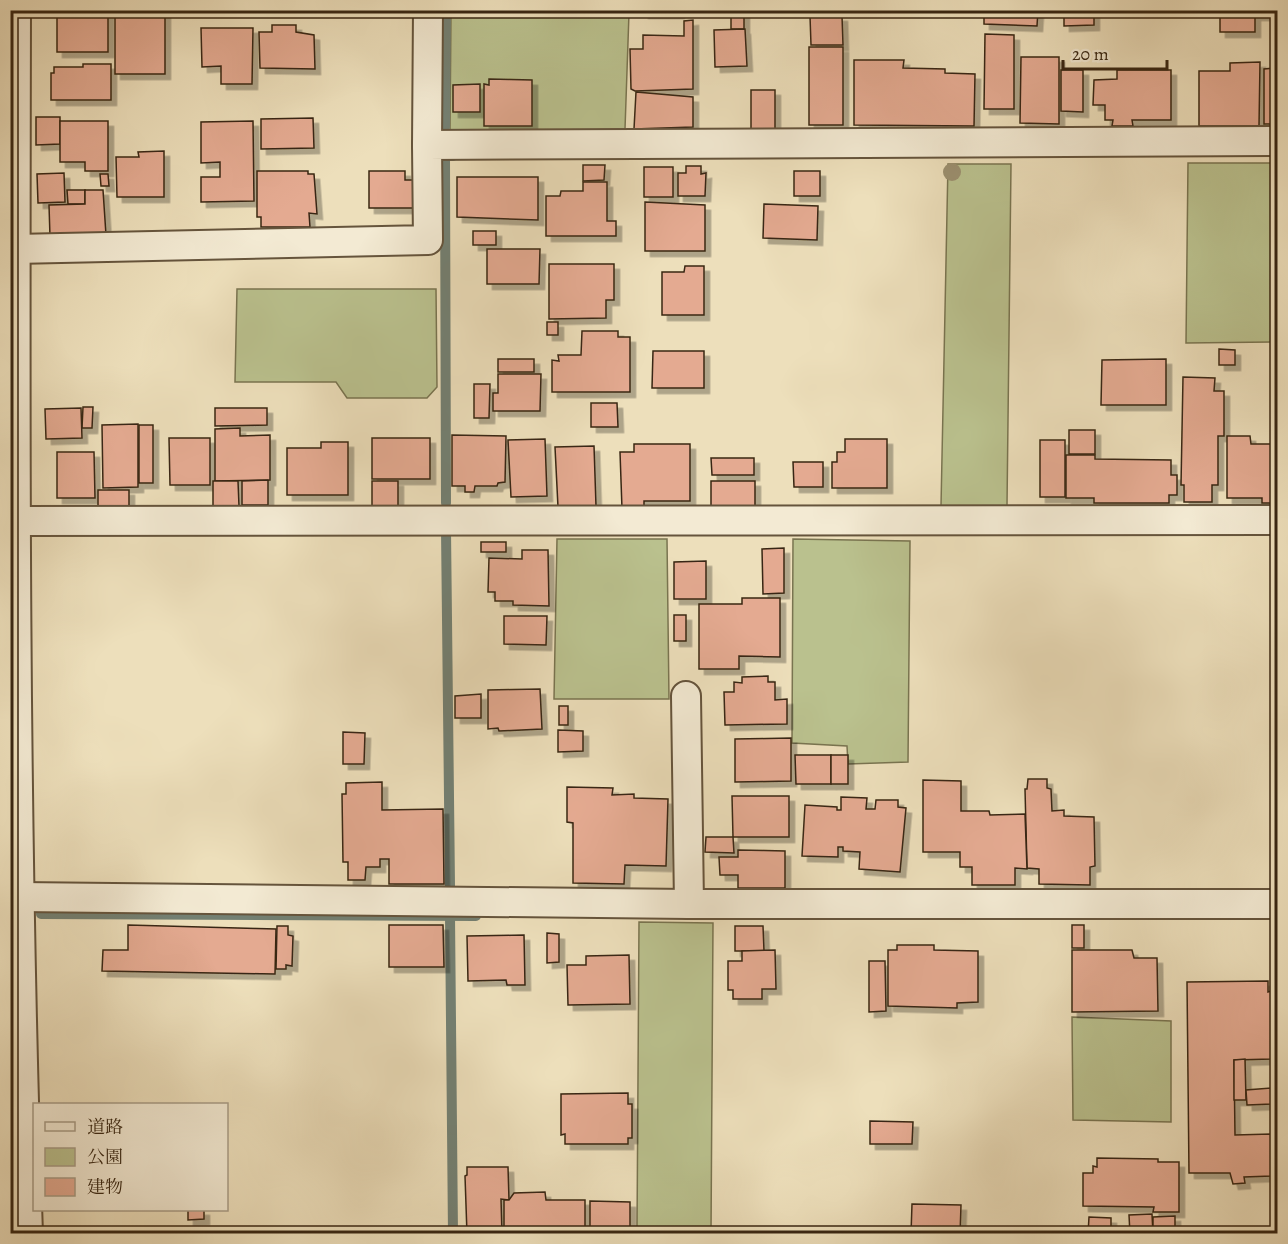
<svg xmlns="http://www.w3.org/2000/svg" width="1288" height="1244" font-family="Alegreya,'Noto Serif JP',serif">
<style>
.green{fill:#bac18e;stroke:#797450;stroke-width:1.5}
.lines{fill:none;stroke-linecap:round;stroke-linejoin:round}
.stream{stroke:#738073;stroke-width:10}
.building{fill:#e4aa91;stroke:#382612;stroke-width:1.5;filter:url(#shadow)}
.minor-casing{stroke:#65543c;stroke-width:32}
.minor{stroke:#f3ead3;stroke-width:28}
.tree{fill:#9b8f6f}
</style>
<defs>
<filter id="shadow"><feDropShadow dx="5.5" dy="5.5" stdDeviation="0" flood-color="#0004"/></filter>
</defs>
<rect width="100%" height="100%" fill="#eddfbb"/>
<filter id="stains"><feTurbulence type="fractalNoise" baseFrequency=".00333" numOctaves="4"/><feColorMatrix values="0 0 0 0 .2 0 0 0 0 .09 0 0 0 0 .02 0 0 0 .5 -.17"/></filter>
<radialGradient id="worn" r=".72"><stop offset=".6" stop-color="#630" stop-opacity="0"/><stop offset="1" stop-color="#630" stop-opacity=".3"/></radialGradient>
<!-- green -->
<g class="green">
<path d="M451,11L629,13L625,129L450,133Z"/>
<path d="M1188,163H1277V342L1186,343Z"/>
<path d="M948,164H1011L1007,506H941Z"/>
<path d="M237,289H436L437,387L427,398H347L336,382H235Z"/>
<path d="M557,539H667L669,699H554Z"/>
<path d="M793,539L910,541L908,762L848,764L847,746L792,743Z"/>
<path d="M639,922L713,923L711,1233H637Z"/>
<path d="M1072,1017L1171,1021V1122L1073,1120Z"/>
</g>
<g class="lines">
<!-- stream -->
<g class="stream">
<path d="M445,127L446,10"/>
<path d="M446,503L445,156H453"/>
<path d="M446,530L450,886"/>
<path d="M41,914L476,916"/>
<path d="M450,916L453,1234"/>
</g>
</g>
<!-- building -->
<g class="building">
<rect x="57" y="10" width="51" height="42"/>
<rect x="115" y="10" width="50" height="64"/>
<rect x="643" y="10" width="36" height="3"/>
<rect x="731" y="10" width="13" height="19"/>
<path d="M984,10H1038L1037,26L984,24Z"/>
<path d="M1220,10H1278V15H1255V32H1220Z"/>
<path d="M1064,13H1094V25L1064,26Z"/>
<path d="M810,16H842L843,45H811Z"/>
<path d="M693,20V89L635,91L631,89L630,49H643V35L684,36V21Z"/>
<path d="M272,25H296V32L314,35L315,69L260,68L259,32H272Z"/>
<path d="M201,28H253L252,84H221V66L202,67Z"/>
<path d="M745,29L747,66L715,67L714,30Z"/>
<path d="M985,34L1014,35V109H984Z"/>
<rect x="809" y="47" width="34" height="78"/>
<path d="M1021,57H1059V124L1020,123Z"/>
<path d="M854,60H904L903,68L945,69V73L975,74L974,126L854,125Z"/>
<path d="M1274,60H1278V109L1275,63Z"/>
<path d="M1260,62L1259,126H1199V71H1230V63Z"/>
<path d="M83,64H111V100H51V73H54V67H83Z"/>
<path d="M1274,68L1277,124H1264V69Z"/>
<path d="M1061,70H1083V112L1061,111Z"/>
<path d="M1117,70H1171V120H1132L1133,126H1112L1113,120H1105V105H1093L1094,80L1117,79Z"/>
<path d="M489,79L532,80V126H484V84L489,85Z"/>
<path d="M480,84V112H453V85Z"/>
<rect x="751" y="90" width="24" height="40"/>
<path d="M636,92L693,97V127L634,129Z"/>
<path d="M36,117H60V144L36,145Z"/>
<path d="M313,118L314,148L261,149V119Z"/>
<path d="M60,121H108V171H85V162H60Z"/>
<path d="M253,121L254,201L201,202V177H220V162L201,163V122Z"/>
<path d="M164,151V197H117L116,157H139L138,152Z"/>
<path d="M583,165H605L604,180L583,181Z"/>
<path d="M686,166H701V174L706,173L705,196H678V173H686Z"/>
<rect x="644" y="167" width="29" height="30"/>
<path d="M257,171H308V174H314L317,214L309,213L310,227H261V217H257Z"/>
<path d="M369,171H405V180H413V208H369Z"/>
<rect x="794" y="171" width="26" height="25"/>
<path d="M64,173L65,202L38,203L37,174Z"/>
<path d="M100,174H108L109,186H101Z"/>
<path d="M457,177H538V220L457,217Z"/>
<path d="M583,182H607V221H616V236H546V196H560L561,191H583Z"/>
<path d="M67,190H85V204H68Z"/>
<path d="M85,190H103L106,235L50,237L49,205L85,204Z"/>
<path d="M645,202L705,205V251H645Z"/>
<path d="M764,204L818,206L817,240L763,238Z"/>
<rect x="473" y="231" width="23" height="14"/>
<path d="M487,249H540L539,284H487Z"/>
<path d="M549,264H614V300H606V318L549,319Z"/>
<path d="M685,266H704V315H662V272H684Z"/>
<rect x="547" y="322" width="11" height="13"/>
<path d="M582,331H618V337H630V392H552V360L559,361L558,355H581Z"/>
<path d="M1219,349L1235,350V365H1219Z"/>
<path d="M653,351H704V388H652Z"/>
<rect x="498" y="359" width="36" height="13"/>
<path d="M1166,359V405H1101L1102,360Z"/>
<path d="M498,374H541L540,411H493V393H498Z"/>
<path d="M1183,377L1215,378L1214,391H1224V436H1218V485H1212V502H1184V485H1181Z"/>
<path d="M474,384H490L489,418H474Z"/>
<path d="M591,403H617L618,427H591Z"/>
<path d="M83,407H93L92,428H82Z"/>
<path d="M81,408L82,438L46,439L45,409Z"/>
<path d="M215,408H267V425L215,426Z"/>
<path d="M138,424V487L103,488L102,425Z"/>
<rect x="139" y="425" width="14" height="58"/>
<path d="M240,428V436L270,435V480L215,481V429Z"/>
<rect x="1069" y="430" width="26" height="24"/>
<path d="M452,435L506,436L505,482L498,483L497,486H475L474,492H465V486H452Z"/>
<path d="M1227,436H1250L1251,444H1278L1276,503H1262V498H1227Z"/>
<path d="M169,438H210V485H170Z"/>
<rect x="372" y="438" width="58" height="41"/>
<path d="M545,439L547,496L511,497L508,440Z"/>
<path d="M845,439H887V488H832V462H837V452H845Z"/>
<rect x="1040" y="440" width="25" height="57"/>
<path d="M321,442H348V495H287V448H321Z"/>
<path d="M634,444H690V501H644V509H622L620,452H634Z"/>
<path d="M594,446L596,506L558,507L555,447Z"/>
<path d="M57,452H94L95,498H57Z"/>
<path d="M1066,455H1095V459L1171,460V475H1177V495H1169V503H1094V498H1066Z"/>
<path d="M711,458H754V475H712Z"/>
<path d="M793,462H823V487H794Z"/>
<path d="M268,480V505H242V481Z"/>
<path d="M213,481H238L239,506H213Z"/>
<rect x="372" y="481" width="26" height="28"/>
<rect x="711" y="481" width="44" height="25"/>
<rect x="98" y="490" width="31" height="19"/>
<rect x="481" y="542" width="25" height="10"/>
<path d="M784,548V593L763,594L762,549Z"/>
<path d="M522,550H548L549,606L513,605V601H495V592H488L489,558L522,559Z"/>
<path d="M706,561V599H674V562Z"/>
<path d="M742,598H780V657L739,656V669H699V604H742Z"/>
<rect x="674" y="615" width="12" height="26"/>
<path d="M504,616H547L546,645L504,644Z"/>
<path d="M768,676V682H775V700L787,699V724L725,725L724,692H734V682L742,683V677Z"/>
<path d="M540,689L542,729L499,731L498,728L488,729V690Z"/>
<path d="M481,694V718H455V696Z"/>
<rect x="559" y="706" width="9" height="19"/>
<path d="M558,730L583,731V751L558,752Z"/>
<path d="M343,732L365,733L364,764H343Z"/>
<path d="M791,738V781L735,782V739Z"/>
<path d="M795,755H831V784H796Z"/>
<rect x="831" y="755" width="17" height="29"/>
<path d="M1028,779H1047V788L1051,789L1052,811L1064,810V816L1094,817L1095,866L1090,867V885L1039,884V869L1027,868L1025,789H1027Z"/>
<path d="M923,780L961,781V811H989L990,815L1025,814L1027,869L1015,868V885H972V867H960V852H923Z"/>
<path d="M382,782V810L443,809L444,884H389V859H380V867H366L365,880H348V862H343L342,794H346V783Z"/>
<path d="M567,787L613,788L612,795L634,794V798L668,799L666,866L625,865L624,884L573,883V823L567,822Z"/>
<path d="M732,796H789V837H733Z"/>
<path d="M841,797L867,798L866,809H875L876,800H898V807L906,808L900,872L859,869L860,852L843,851V847H838V857L802,856L805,805L837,807V810H841Z"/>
<path d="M706,837H733L734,853L705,852Z"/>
<path d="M738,850L785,851V888H738V875H720L719,857H738Z"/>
<path d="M128,925L276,929L275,974L102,971L103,950H128Z"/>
<path d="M389,925H443L444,967H389Z"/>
<rect x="1072" y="925" width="12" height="23"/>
<path d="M277,926H288V935L293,936L292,966L286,965V969H276Z"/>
<path d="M735,926H763L764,951H735Z"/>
<path d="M547,933L559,934V962L547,963Z"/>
<path d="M524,935L525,985H507L506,980L468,981L467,936Z"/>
<path d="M897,945H934V950L978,951V1002L957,1003V1008L888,1006V950H897Z"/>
<path d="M775,950L776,989H762V999H733V990H728V961H742V951Z"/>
<path d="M1072,950H1132L1134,958H1157L1158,1011L1072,1012Z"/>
<path d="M629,955L630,1004L568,1005L567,965H586V956Z"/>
<path d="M869,961H885L886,1011L869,1012Z"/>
<path d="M1268,981V992L1271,991L1272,1059L1234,1060L1235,1135L1271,1134L1272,1176L1244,1177L1245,1183L1233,1184L1230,1173H1189L1187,982Z"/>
<path d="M1245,1059L1246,1100H1234V1060Z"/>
<path d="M1271,1088L1272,1104L1247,1105L1246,1090Z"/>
<path d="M628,1093V1104H632V1138H628V1144H565V1134L561,1135V1094Z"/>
<path d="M870,1121L913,1122L912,1144H870Z"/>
<path d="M1097,1158L1158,1159V1162H1179V1212H1153L1154,1207L1083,1206V1173H1093V1166L1097,1167Z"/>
<path d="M467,1167H508L509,1200L501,1199L502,1234H467L465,1176L467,1175Z"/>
<path d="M545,1192L546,1200H585V1234H504V1200H509L514,1193Z"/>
<path d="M590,1201L630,1202V1234H590Z"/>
<path d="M912,1204L961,1205L960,1234H911Z"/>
<path d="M188,1210H204V1219L188,1220Z"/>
<path d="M1152,1214L1153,1234H1130L1129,1215Z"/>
<path d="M1175,1216V1234H1153V1217Z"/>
<path d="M1089,1217L1111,1218V1234H1088Z"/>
</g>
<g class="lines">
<!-- minor casing -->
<g class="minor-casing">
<g id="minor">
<path d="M16,10C15,418 14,826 28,1234"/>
<path d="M427,145L428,10"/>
<path d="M15,249L428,240L427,145L1278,141"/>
<path d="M17,521L1278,520"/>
<path d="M686,696L689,904"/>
<path d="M19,897L689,904H1278"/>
</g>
</g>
<!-- minor -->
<use href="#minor" class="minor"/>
</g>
<!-- trees -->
<circle class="tree" cx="952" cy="172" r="9"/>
<!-- margin -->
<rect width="1288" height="1244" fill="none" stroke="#eddfbb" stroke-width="36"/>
<rect x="12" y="12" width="1264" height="1220" fill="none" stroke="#382612" stroke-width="3"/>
<rect x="18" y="18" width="1252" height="1208" fill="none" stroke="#382612" stroke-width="1.5"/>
<!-- legend -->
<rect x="33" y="1103" width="195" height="108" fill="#f3ead3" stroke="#a89c86" stroke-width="1.5"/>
<rect x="45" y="1122" width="30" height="9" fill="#f3ead3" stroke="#a89c86" stroke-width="1.5"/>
<text x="87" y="1133" font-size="18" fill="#382612">道路</text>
<rect x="45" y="1148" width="30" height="18" fill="#bac18e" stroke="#a89c86" stroke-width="1.5"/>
<text x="87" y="1163" font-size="18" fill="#382612">公園</text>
<rect x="45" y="1178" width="30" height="18" fill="#e4aa91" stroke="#a89c86" stroke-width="1.5"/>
<text x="87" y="1193" font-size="18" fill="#382612">建物</text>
<!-- scale -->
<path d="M1063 60v9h104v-9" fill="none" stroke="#382612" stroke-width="3"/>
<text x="1072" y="60" font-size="18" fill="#382612" stroke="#f3ead3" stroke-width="4.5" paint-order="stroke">20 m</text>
<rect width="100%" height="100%" filter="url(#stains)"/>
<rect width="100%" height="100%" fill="url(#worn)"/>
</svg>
